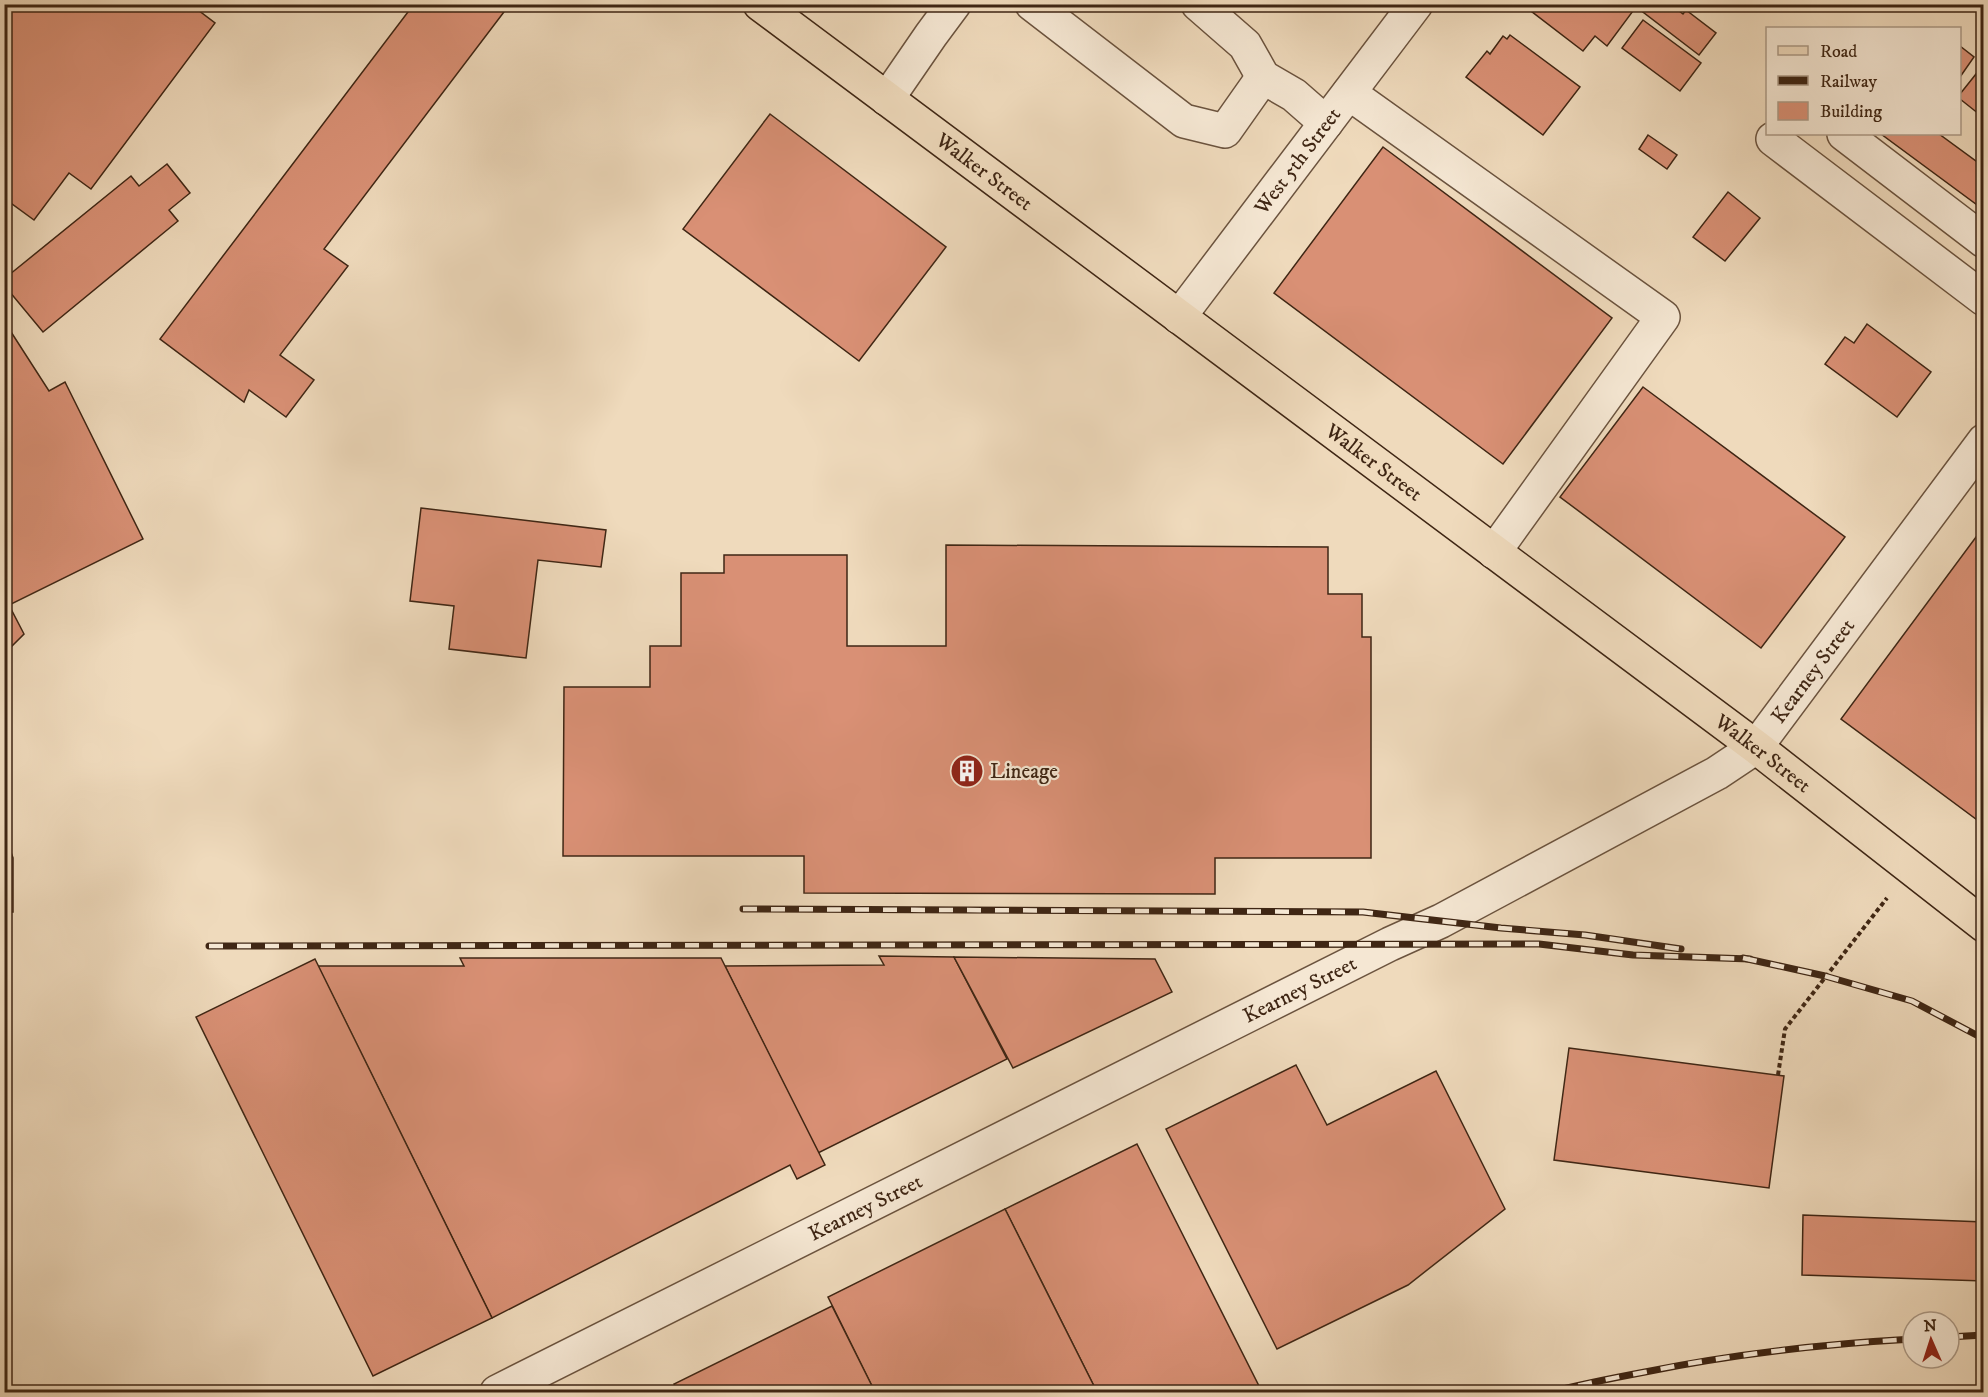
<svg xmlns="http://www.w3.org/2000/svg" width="1988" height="1397" font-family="'IM FELL DW Pica',serif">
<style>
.building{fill:#d99075;stroke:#3f2614;stroke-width:1.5}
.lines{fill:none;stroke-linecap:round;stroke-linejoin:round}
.minor-casing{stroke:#6b533e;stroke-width:36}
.major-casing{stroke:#3f2614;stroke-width:36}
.path{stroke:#3f2614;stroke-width:4;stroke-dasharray:4.5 3;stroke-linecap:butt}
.minor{stroke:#f5e7d3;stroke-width:33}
.major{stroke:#efdabc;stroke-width:33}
.rail-casing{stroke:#3f2614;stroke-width:7}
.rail{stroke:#f5e7d3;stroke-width:4.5;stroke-dasharray:14;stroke-linecap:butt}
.labels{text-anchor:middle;stroke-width:4.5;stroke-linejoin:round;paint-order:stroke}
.street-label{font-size:21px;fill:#3f2614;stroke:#f5e7d3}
.poi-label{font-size:21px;fill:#3f2614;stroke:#f5e7d3;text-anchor:start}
</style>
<rect width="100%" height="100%" fill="#efdabc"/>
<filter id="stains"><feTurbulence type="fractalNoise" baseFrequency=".00333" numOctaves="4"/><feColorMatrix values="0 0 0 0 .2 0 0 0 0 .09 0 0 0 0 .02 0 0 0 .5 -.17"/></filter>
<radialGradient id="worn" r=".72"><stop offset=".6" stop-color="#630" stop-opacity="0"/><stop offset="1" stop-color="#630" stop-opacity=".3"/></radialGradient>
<!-- building -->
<g class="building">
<path d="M4,4H190L215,23L91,189L69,173L34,220L4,198Z"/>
<path d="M414,4H510L324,249L348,266L280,355L314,380L286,417L249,390L244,402L160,339Z"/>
<path d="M1624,4L1633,11L1607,46L1595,36L1583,51L1523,5Z"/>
<path d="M1642,4H1670L1683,14L1686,10L1716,33L1699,55L1639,9Z"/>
<path d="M1643,20L1701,63L1680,91L1622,48Z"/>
<path d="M1510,35L1580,87L1543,135L1466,77L1487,51L1490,54L1503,36L1507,39Z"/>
<path d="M1960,46L1974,57L1960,77Z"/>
<path d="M1984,64V118L1960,99V94Z"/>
<path d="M770,114L946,247L859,361L683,229Z"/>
<path d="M1881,134H1939L1984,167V210Z"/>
<path d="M1648,135L1677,155L1667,169L1639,149Z"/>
<path d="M1383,147L1612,318L1503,464L1274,293Z"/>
<path d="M167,164L190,193L169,210L178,221L43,332L4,285V279L131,176L139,186Z"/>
<path d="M1728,192L1760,218L1725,261L1693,237Z"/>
<path d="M4,321L49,391L65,382L143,539L9,605L24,634L4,654Z"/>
<path d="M1867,324L1931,372L1897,417L1825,364L1845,337L1854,343Z"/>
<path d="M1643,387L1845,537L1761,648L1560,497Z"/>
<path d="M421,508L606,530L601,567L538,560L526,658L449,649L454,606L410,601Z"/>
<path d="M1979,533L1984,536V825L1841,719Z"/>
<path d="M946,545L1328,547V594H1362V637H1371V858H1215V894L804,893V856H563L564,687H650V646H681V573H724V555H847V646H946Z"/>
<path d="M4,833L13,858V912H4Z"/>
<path d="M879,956L954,957L1007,1059L818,1153L725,966L884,965Z"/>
<path d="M954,957L1155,959L1172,992L1013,1068Z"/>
<path d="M460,958H721L825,1165L797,1179L790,1165L492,1318L318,966H464Z"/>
<path d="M315,959L492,1318L373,1376L196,1017Z"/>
<path d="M1569,1048L1784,1076L1769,1188L1554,1160Z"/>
<path d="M1296,1065L1327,1125L1436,1071L1505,1209L1408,1285L1277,1349L1166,1129Z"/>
<path d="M1137,1144L1259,1386L1247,1392H1097L1005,1209Z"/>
<path d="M1005,1209L1097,1392H875L828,1297Z"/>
<path d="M1803,1215L1984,1222V1281L1802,1275Z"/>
<path d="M832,1306L875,1392H678L674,1384Z"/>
</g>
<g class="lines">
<!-- minor casing -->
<g class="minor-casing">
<g id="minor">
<path d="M1032,4L1184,121L1225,131L1263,77"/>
<path d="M1198,4L1245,45L1263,77L1294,95L1326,123"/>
<path d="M1349,93L1663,317L1494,552"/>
<path d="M887,99L931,35L954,4"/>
<path d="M1844,134L1984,241"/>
<path d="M1773,139L1984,299"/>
<path id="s1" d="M1179,317L1416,4"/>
<path id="s2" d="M497,1392L1390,944L1441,921L1717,773L1756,747L1984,441"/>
</g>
</g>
<!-- major casing -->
<g class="major-casing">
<g id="major">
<path id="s3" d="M760,4L1756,747L1984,925"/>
</g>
</g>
<!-- path -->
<path class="path" d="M1778,1075L1785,1029L1887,898"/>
<!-- minor -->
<use href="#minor" class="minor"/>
<!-- major -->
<use href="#major" class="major"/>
<!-- rail casing -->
<g class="rail-casing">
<g id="rail">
<path d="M743,909L1363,912L1501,928L1585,935L1681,949"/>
<path d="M209,946L1539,944L1633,955L1750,959"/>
<path d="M1743,958L1825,976L1912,1001L1984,1039"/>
<path d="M1949,1337L1984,1335"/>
<path d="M1551,1392C1582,1384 1613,1378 1645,1372C1733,1354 1823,1344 1913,1339"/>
</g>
</g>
<!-- rail -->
<use href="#rail" class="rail"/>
</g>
<!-- icons -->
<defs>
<g id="building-disc" transform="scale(1.725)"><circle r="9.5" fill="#8f2418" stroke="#f5e7d3"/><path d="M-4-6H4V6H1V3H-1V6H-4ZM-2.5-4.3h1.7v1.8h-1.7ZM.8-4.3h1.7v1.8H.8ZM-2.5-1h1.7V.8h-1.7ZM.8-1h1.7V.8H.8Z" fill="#fff"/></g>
</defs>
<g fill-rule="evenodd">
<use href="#building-disc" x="967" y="771"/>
</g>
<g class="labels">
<!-- street labels -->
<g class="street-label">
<text dy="7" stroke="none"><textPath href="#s1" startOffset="196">West 5th Street</textPath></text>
<text dy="7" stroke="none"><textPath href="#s3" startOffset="280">Walker Street</textPath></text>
<text dy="7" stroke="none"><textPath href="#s3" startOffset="766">Walker Street</textPath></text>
<text dy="7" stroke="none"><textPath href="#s2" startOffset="1510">Kearney Street</textPath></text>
<text dy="7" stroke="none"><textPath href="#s3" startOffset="1252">Walker Street</textPath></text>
<text dy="7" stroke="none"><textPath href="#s2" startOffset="898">Kearney Street</textPath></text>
<text dy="7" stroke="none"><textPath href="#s2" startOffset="412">Kearney Street</textPath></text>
</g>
<!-- poi labels -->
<g class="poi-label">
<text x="990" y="778">Lineage</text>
</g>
</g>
<!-- margin -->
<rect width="1988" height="1397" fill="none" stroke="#efdabc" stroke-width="24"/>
<rect x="6" y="6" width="1976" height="1385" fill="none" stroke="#3f2614" stroke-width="3"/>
<rect x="12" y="12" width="1964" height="1373" fill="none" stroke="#3f2614" stroke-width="1.5"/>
<!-- legend -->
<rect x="1766" y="27" width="195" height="108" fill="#f5e7d3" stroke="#ac9a87" stroke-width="1.5"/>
<rect x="1778" y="46" width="30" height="9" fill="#efdabc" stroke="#ac9a87" stroke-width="1.5"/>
<text x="1820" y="57" font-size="18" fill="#3f2614">Road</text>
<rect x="1778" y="76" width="30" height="9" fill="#3f2614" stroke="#ac9a87" stroke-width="1.5"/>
<text x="1820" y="87" font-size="18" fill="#3f2614">Railway</text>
<rect x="1778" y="102" width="30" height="18" fill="#d99075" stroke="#ac9a87" stroke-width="1.5"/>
<text x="1820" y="117" font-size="18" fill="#3f2614">Building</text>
<!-- north arrow -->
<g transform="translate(1931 1340) rotate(357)"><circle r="28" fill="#f5e7d3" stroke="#ac9a87" stroke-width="1.5"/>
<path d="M0-4.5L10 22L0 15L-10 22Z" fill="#8f2418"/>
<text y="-9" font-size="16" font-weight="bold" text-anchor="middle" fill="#3f2614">N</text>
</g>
<rect width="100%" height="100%" filter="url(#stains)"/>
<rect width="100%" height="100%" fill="url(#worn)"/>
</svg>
